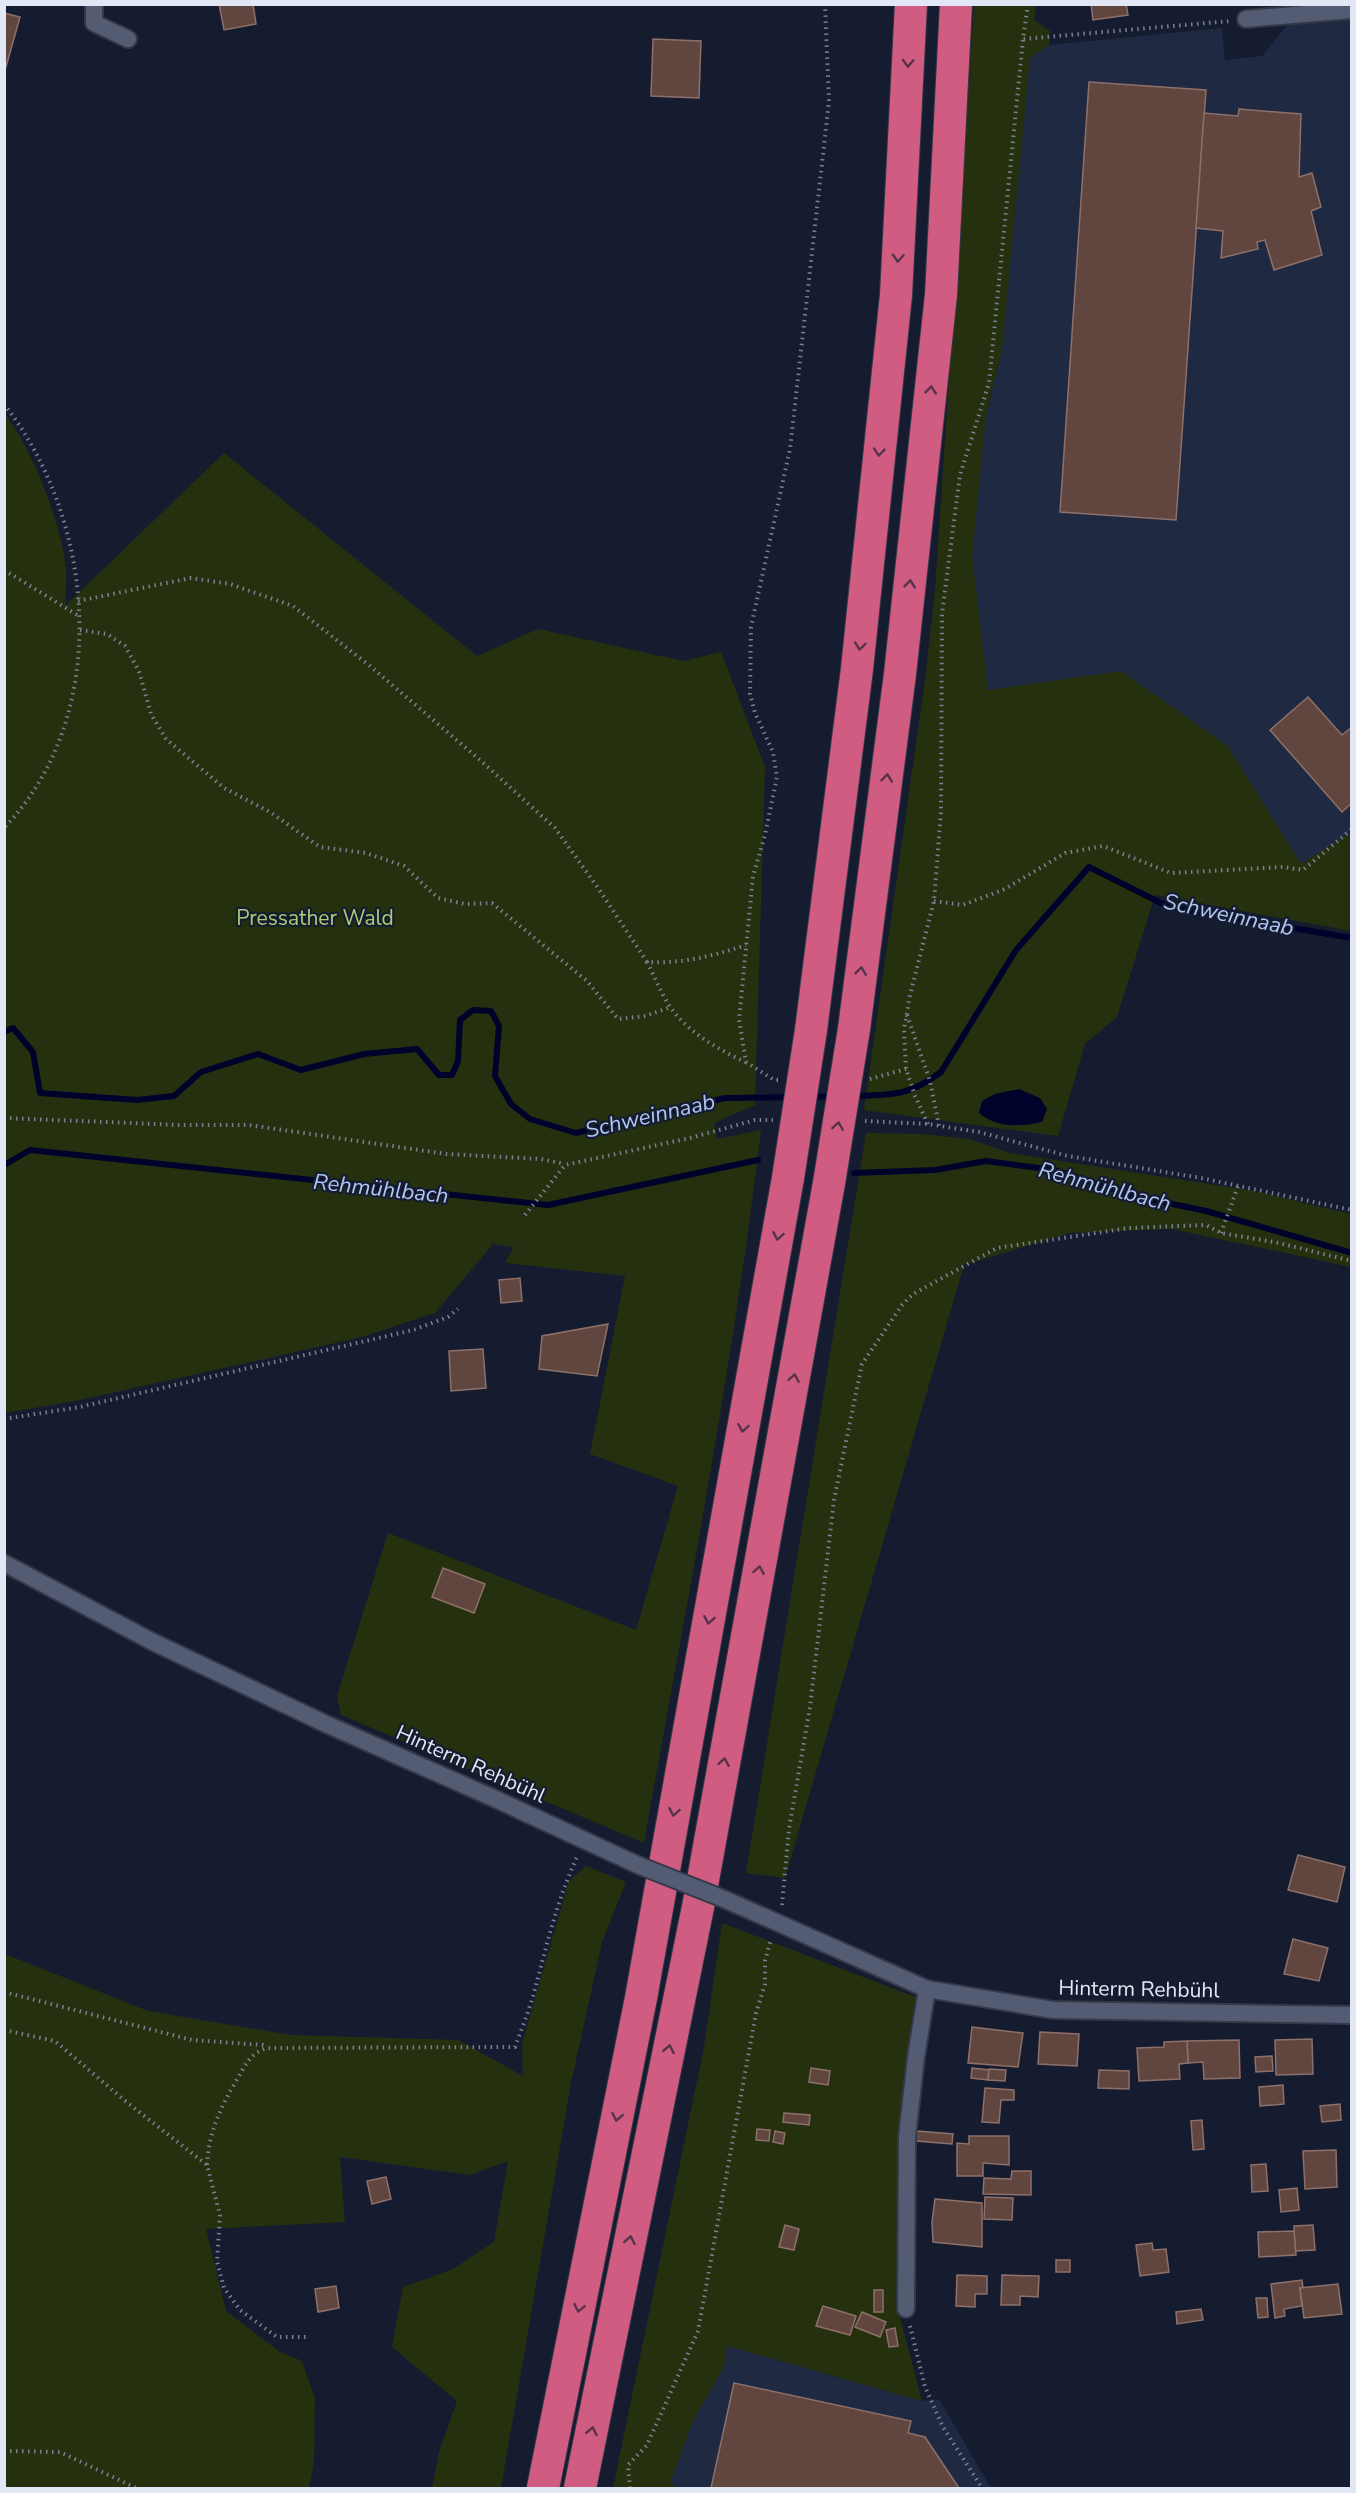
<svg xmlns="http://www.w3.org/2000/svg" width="1356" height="2493" font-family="'Nunito Sans',sans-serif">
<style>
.built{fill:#1f2941}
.green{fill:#25310e}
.water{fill:#00022c}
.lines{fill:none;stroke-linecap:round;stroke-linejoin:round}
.stream{stroke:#00022c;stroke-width:6}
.building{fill:#61463f;stroke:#8d7069;stroke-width:1.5}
.minor-casing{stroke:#343848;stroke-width:20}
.motorway-casing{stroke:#343848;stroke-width:34}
.path{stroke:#7b8192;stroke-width:4;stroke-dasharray:1.5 4.5;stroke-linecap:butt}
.minor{stroke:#535c73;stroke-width:16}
.motorway{stroke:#d05d81;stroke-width:32}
.minor-bridge-casing{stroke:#343848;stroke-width:20;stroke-linecap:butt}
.motorway-bridge-casing{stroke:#343848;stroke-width:34;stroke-linecap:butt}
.minor-bridge{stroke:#535c73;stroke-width:16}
.motorway-bridge{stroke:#d05d81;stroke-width:32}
.oneway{stroke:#56334c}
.labels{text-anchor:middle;stroke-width:4.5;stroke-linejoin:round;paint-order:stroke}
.park-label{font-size:21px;fill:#accc76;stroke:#151c30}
.street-label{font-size:21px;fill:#e2e7f5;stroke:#151c30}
.water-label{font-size:22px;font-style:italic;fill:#b0c6f5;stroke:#151c30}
</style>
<rect width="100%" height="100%" fill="#151c30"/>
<!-- built -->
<g class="built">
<path d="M1351,19V832L1301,865L1227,745L988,690L972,556L986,416L1002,350L1030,58L1049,45L1222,28L1225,60L1262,56L1288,24Z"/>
<path d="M727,2346L921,2401L939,2399L991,2488H678L670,2483L694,2419L724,2367Z"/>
</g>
<!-- green -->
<g class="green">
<path d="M974,5H1036L1034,20L1050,31L1049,45L1030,58L1002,350L986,416L972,556L988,690L1121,671L1227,745L1301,864L1351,832V931L1155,895L1117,1017L1085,1044L1058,1136L864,1110L925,680L935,590Z"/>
<path d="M4,413C31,445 62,526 66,568C67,580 65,593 66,605L224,453L477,656L538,629L684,661L721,652L765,767L755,1105L714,1123L717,1139L761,1130C733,1369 686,1606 644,1843L341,1715L337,1696L388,1533L636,1630L678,1486L590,1454L625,1276L505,1263L514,1247L493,1244L435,1313L362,1337L80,1400L5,1413Z"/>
<path d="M866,1133L922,1134L970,1139L1009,1153L1254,1191L1351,1214V1267L1172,1229L1070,1233L964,1265L785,1878L746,1873Z"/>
<path d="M586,1866L626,1882L602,1942L571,2083L501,2488H432L439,2452L457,2401L392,2347L403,2287L451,2270L494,2242L508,2161L470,2175L340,2157L345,2222L206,2229L226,2311L280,2352L302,2361L315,2399L314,2463L309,2488H5V1954L148,2011L291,2035L458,2040L523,2076L522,2044L569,1881Z"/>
<path d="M722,1923L918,1998L908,2052L902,2133L897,2306L922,2401L727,2346L724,2367L694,2419L670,2483L678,2488H613L704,2047Z"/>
</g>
<!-- water -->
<path class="water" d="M1019,1089L1040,1098L1047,1109L1042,1122C1020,1127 997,1128 979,1113L982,1101L995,1094Z"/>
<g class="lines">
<!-- stream -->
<g class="stream">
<path d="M4,1032L13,1028L33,1052L40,1093L137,1100L174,1096L201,1072L258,1054L301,1070L364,1054L417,1049L439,1075H452L458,1061L460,1020L473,1010L491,1011L499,1026L495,1076L511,1104L530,1119L576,1133L725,1098L793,1097"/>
<path d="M851,1096C890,1095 908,1097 941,1072L1016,950L1089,867L1169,907L1352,938"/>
<path d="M809,1097L835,1096"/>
<path d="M4,1165L30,1150L548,1205L758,1160"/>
<path d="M854,1173L935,1170L986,1161L1055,1170L1129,1195L1206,1211L1352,1253"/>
</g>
</g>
<!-- building -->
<g class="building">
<path d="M219,4H253L256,24L224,30Z"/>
<path d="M1091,4H1126L1128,15L1093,20Z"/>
<path d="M4,13L20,17L4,74Z"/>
<path d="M653,39L701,41L699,98L651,96Z"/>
<path d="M1089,82L1206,90L1176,520L1060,512Z"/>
<path d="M1239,109L1301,114L1299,177L1312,173L1321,207L1311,211L1322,255L1274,270L1265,240L1257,242L1258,249L1221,258L1223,231L1196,228L1204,113L1238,116Z"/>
<path d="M1308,697L1342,735L1352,727V803L1342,812L1270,730Z"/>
<path d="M520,1278L522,1301L501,1303L499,1280Z"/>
<path d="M608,1324L597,1376L539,1369L542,1336Z"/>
<path d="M483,1349L486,1388L451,1391L449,1351Z"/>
<path d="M443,1568L485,1584L474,1613L432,1597Z"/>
<path d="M1298,1855L1345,1867L1337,1902L1288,1890Z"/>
<path d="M1293,1939L1328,1948L1319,1981L1284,1974Z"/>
<path d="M972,2027L1023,2033L1018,2067L968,2063Z"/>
<path d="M1040,2032L1079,2034L1077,2066L1038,2064Z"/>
<path d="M1312,2039L1313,2074L1276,2075L1275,2040Z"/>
<path d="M1239,2040L1240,2078L1204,2079L1203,2062L1188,2063L1187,2041Z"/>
<path d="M1187,2041L1188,2063L1179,2064L1180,2079L1139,2081L1137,2048L1164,2047V2042Z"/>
<path d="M1272,2056L1273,2071L1256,2072L1255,2057Z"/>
<path d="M811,2068L830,2071L828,2085L809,2082Z"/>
<path d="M972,2068L989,2070L988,2080L971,2078Z"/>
<path d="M989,2069L1006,2070L1005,2081L988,2080Z"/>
<path d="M1099,2070L1129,2071V2089L1098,2088Z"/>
<path d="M1283,2085L1284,2104L1260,2106L1259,2087Z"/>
<path d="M985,2088L1014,2090V2100H1001L999,2123L982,2122Z"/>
<path d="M1340,2104L1341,2120L1322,2122L1320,2106Z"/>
<path d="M784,2113L810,2115L809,2125L783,2122Z"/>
<path d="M1202,2120L1204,2149L1193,2150L1191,2121Z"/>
<path d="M757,2129L770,2130L769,2141L756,2140Z"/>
<path d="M775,2131L785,2133L783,2144L773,2142Z"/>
<path d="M917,2131L953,2134L952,2144L916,2141Z"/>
<path d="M969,2136H1009V2165L983,2163V2176H957V2143L969,2144Z"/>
<path d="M1336,2150L1337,2187L1305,2189L1303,2151Z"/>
<path d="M1266,2164L1268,2191L1252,2192L1251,2165Z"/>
<path d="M1012,2171H1031V2195L983,2194L984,2178L1011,2179Z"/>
<path d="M386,2177L391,2199L372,2204L367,2181Z"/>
<path d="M1297,2188L1299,2210L1281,2212L1279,2190Z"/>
<path d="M985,2197L1013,2198L1012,2220L984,2219Z"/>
<path d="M935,2199L982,2203V2247L933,2242L932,2222Z"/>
<path d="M785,2225L799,2229L794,2250L779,2247Z"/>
<path d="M1313,2225L1315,2250L1295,2251L1294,2226Z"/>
<path d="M1294,2231L1296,2255L1259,2257L1258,2232Z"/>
<path d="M1152,2243L1153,2250L1166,2249L1169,2272L1140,2276L1136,2245Z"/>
<rect x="1056" y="2260" width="14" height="12"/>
<path d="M957,2275L987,2276V2294H975V2307L956,2306Z"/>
<path d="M1002,2275L1039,2276L1038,2297L1020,2296V2305H1001Z"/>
<path d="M1302,2280L1303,2288H1300L1302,2306L1284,2309L1285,2316L1275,2318L1271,2284Z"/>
<path d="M1338,2284L1342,2314L1304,2318L1300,2288Z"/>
<path d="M336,2286L339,2308L318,2312L315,2289Z"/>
<rect x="874" y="2290" width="9" height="22"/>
<path d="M1256,2298H1267L1268,2317L1258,2318Z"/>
<path d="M823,2306L856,2316L850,2335L816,2326Z"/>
<path d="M1201,2309L1203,2320L1177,2324L1176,2312Z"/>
<path d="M862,2312L886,2322L880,2337L855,2327Z"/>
<path d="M895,2328L898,2346L889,2347L886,2330Z"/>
<path d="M734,2383L911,2421L908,2433L925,2437L959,2488H711Z"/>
</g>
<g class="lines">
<!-- minor casing -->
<g class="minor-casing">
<g id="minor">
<path d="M94,4V23L128,39"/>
<path d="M1246,19L1352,10"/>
<path d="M4,1563L153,1642L326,1724L491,1797L638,1865"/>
<path d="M724,1899L927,1989L1053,2010L1352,2015"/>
<path d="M906,2309L907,2137L916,2057L927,1989"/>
</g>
</g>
<!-- motorway casing -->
<g class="motorway-casing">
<g id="motorway">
<path d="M854,1029L900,674L941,295L956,4"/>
<path d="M811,1030L857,669L896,295L911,4"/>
<path d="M543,2488L641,1998L788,1178"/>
<path d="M580,2488L699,1902L829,1183"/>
</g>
</g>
<!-- path -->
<g class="path">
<path d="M1028,4L1023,39L1230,21"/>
<path d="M4,404C96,521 113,715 4,828"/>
<path d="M4,570L79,616"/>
<path d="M78,601L191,578L230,584L293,606L370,666L480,760L555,828L598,888L647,962C682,964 713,956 746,945"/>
<path d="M80,630L107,634L125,646L139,671L151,714L166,739L224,788L270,812L320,847L366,853L404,866L438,898L465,904L492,903L587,981L618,1019L646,1016L671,1007"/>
<path d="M934,901L963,905L1005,889L1065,853L1103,846L1171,873L1283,867L1303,870L1352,829"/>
<path d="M647,962C655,977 661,994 671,1008C689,1033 718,1049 745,1062"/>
<path d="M907,1015L930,1081L939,1126"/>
<path d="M870,1079L906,1069"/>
<path d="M778,1080H774L746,1062L739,1020L753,876L765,835L777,777L773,752L755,713L750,694L751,627L790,449L829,101L825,4"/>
<path d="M4,1118L181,1125H249L446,1154L541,1159L565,1164"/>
<path d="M865,1121L928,1124L979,1132L1068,1156L1201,1178L1352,1210"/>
<path d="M928,1124L915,1096L906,1069L904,1030L910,995L934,901L941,812L942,614L960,475L989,383L1023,39"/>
<path d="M525,1215L565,1165L690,1138L755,1120H773"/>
<path d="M1221,1233L1238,1186"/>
<path d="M4,1419L80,1407L413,1330L448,1317L458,1309"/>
<path d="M782,1905L789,1829L810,1707L834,1500L862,1364L902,1305L913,1294L997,1248L1129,1228L1206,1225L1221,1233L1279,1243L1352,1261"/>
<path d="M4,1992L192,2040L263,2045L267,2047"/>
<path d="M4,2030L55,2041L124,2100L207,2165L220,2215L217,2262L224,2288L240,2310L277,2337H306"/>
<path d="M207,2165C209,2131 220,2109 236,2081C245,2066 250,2053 267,2048L515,2047C522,2028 530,2008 535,1989C547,1944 558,1897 578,1855"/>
<path d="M910,2326L925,2387L943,2427L982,2488"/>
<path d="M4,2451L60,2452L136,2488"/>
<path d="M630,2488L628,2465L647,2445L698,2331L756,2013L765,1984V1961L771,1939"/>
</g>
<!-- minor -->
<use href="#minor" class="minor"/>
<!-- motorway -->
<use href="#motorway" class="motorway"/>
<!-- minor-bridge casing -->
<g class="minor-bridge-casing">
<path id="minor-bridge" d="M638,1865L724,1899"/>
</g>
<!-- motorway-bridge casing -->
<g class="motorway-bridge-casing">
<g id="motorway-bridge">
<path d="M788,1178L811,1030"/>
<path d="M829,1183L854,1029"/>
</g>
</g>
<!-- minor-bridge -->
<use href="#minor-bridge" class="minor-bridge"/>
<!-- motorway-bridge -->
<use href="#motorway-bridge" class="motorway-bridge"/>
</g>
<!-- one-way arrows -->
<defs><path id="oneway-chevron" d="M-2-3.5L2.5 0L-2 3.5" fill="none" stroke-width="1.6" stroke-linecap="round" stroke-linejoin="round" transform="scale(1.5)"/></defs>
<g class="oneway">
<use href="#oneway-chevron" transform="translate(908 63) rotate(93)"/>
<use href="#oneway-chevron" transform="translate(898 258) rotate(93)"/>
<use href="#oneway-chevron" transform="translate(931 390) rotate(-84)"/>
<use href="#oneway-chevron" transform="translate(879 452) rotate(96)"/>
<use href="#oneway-chevron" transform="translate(910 584) rotate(-84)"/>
<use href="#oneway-chevron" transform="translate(860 646) rotate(96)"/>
<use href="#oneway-chevron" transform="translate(887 778) rotate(-83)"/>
<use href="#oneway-chevron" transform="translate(861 971) rotate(-83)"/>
<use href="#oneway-chevron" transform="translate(838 1126) rotate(-81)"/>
<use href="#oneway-chevron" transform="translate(778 1236) rotate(100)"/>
<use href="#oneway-chevron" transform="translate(794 1378) rotate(-80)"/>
<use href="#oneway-chevron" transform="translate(743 1428) rotate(100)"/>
<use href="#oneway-chevron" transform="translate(759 1570) rotate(-80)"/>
<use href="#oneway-chevron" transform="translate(709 1620) rotate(100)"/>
<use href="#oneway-chevron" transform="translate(724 1762) rotate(-80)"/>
<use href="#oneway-chevron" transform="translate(674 1812) rotate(100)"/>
<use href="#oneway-chevron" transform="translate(669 2049) rotate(-79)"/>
<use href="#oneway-chevron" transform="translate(617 2117) rotate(101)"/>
<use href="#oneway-chevron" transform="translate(630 2240) rotate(-79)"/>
<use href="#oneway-chevron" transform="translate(579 2308) rotate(101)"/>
<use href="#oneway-chevron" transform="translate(592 2431) rotate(-79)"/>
</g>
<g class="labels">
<!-- park labels -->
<g class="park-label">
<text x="315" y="925">Pressather Wald</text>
</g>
<!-- street labels -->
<g class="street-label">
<text transform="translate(471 1764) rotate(24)" y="7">Hinterm Rehbühl</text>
<text transform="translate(1139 1989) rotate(1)" y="7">Hinterm Rehbühl</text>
</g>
<!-- water labels -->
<g class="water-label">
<text transform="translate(1229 914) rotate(12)" y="8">Schweinnaab</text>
<text transform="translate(650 1115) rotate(-13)" y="8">Schweinnaab</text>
<text transform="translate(1105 1186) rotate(15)" y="8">Rehmühlbach</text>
<text transform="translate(381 1188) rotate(6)" y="8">Rehmühlbach</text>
</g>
</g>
<!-- border -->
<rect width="1356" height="2493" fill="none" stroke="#e2e7f5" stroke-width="12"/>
</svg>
